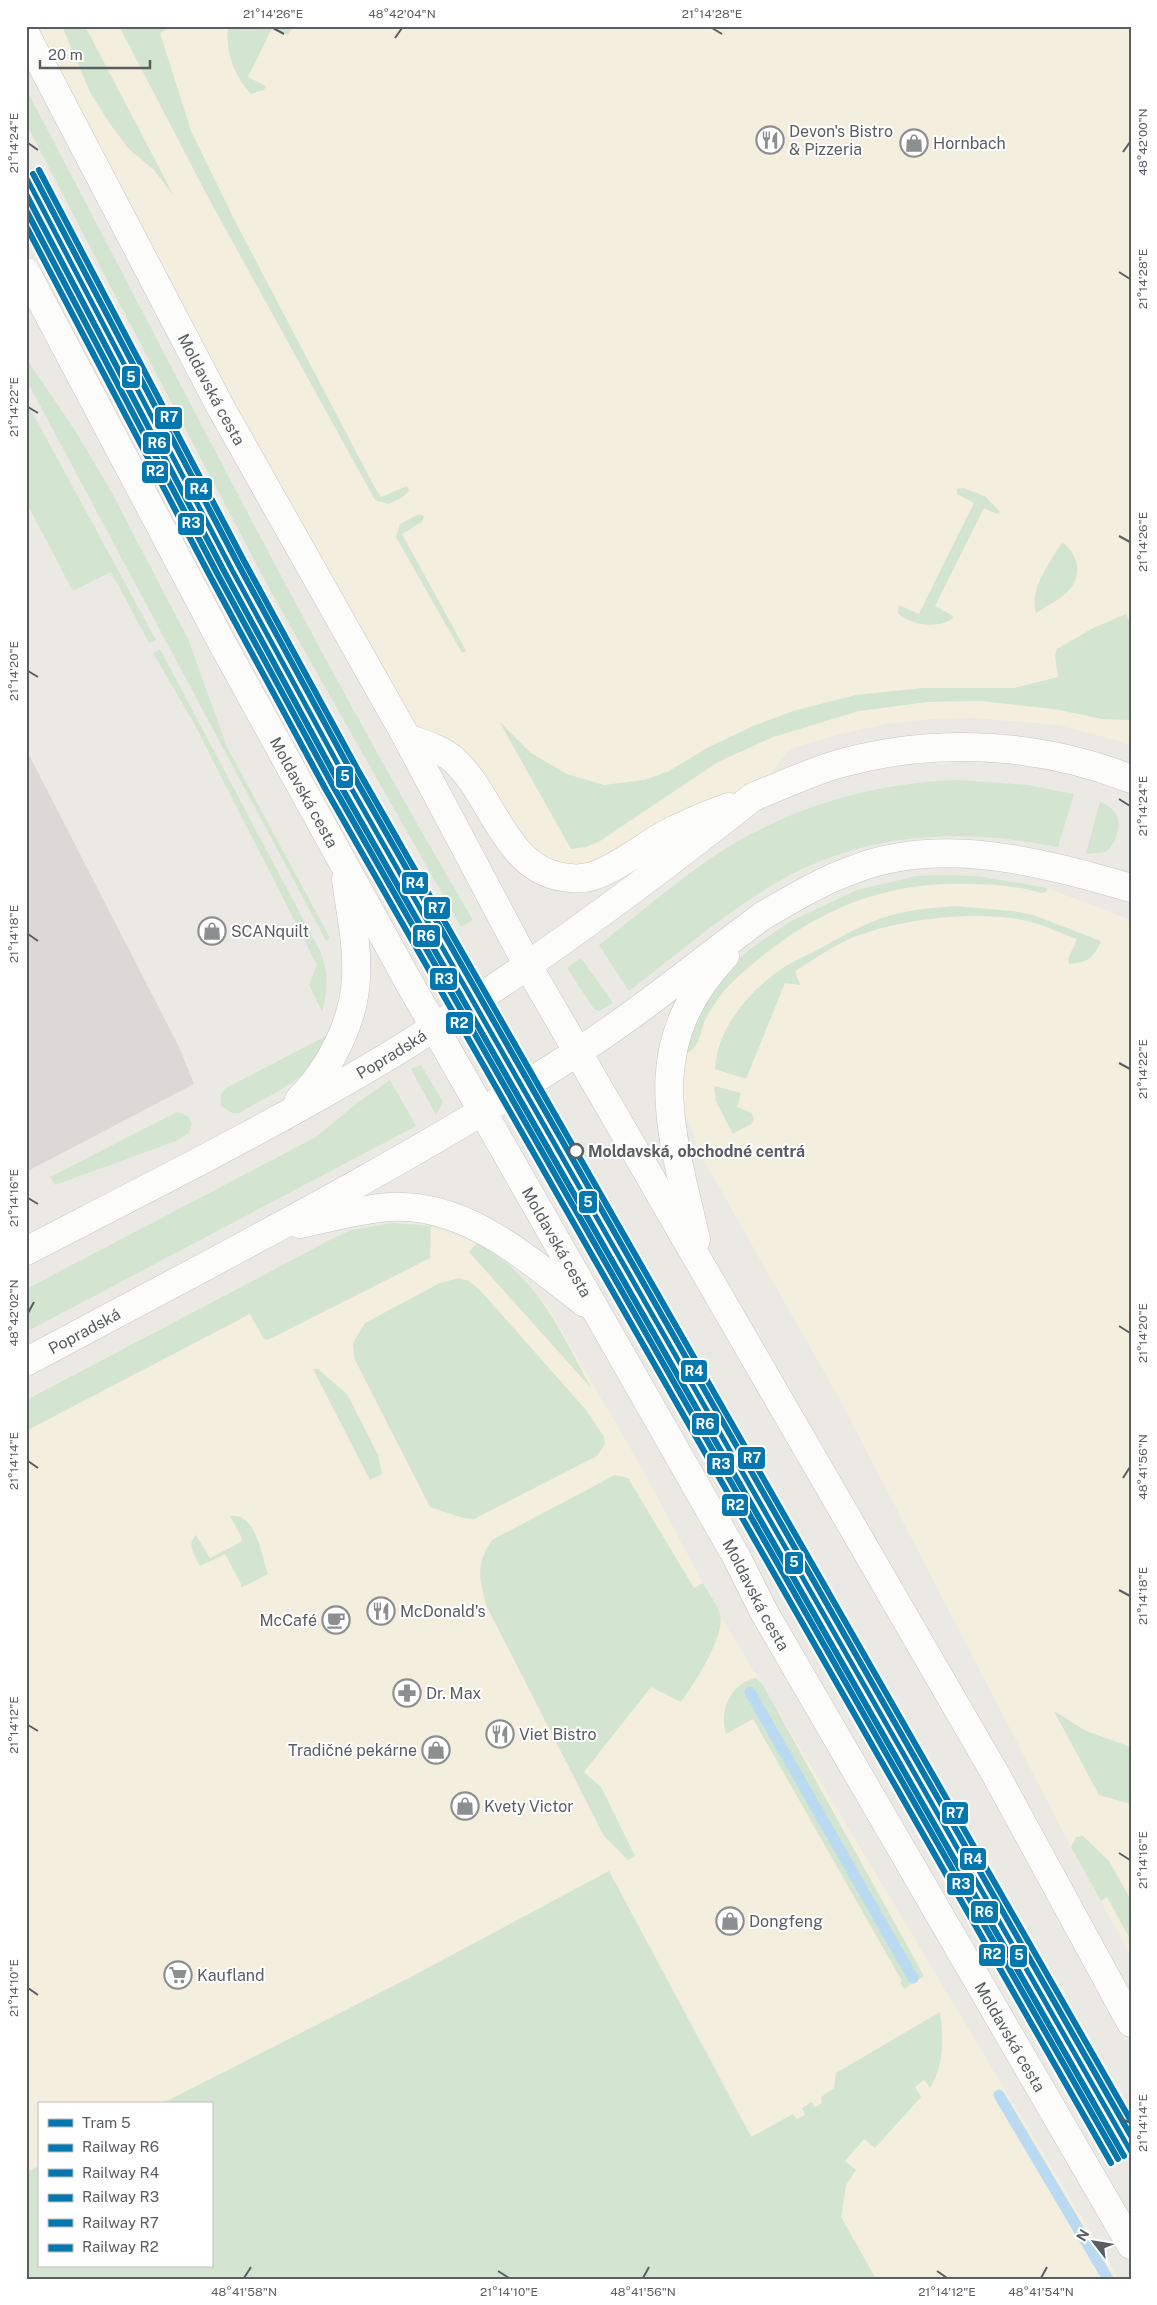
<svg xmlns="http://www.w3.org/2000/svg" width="1157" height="2305" font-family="'Public Sans',sans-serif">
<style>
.commercial{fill:#f3eedd}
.industrial{fill:#dbd9d5}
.green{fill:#d3e5d0}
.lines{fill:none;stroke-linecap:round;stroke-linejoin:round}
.stream{stroke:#badaf2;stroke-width:11}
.minor-casing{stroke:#c6c7c6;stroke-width:29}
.tertiary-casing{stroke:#c6c7c6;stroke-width:29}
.minor{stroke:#fcfcfb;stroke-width:28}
.tertiary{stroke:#fcfcfb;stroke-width:28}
.rail-1-casing{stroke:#fff;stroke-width:10}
.rail-2-casing{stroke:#fff;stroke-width:10}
.rail-3-casing{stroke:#fff;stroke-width:10}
.rail-4-casing{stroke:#fff;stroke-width:10}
.rail-5-casing{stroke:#fff;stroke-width:10}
.rail-1{stroke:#0377ae;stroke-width:6}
.rail-2{stroke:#0377ae;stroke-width:6}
.rail-3{stroke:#0377ae;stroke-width:6}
.rail-4{stroke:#0377ae;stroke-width:6}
.rail-5{stroke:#0377ae;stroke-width:6}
.tram-1-casing{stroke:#fff;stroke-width:9}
.tram-1{stroke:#0377ae;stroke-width:5}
.ticks{fill:none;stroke:#5a5d62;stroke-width:2}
.stop-dot{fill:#fff;stroke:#5a5d62;stroke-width:2.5}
.labels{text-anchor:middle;stroke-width:4;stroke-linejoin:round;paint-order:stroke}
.poi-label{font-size:16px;fill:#5a5d62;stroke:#fff;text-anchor:start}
.street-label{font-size:16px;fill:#5a5d62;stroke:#fff}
.stop-label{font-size:16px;font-weight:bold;fill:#5a5d62;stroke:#fff;text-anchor:start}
.line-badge{stroke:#fff;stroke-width:2}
.badge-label{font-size:14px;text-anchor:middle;font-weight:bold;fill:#fff}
.neatline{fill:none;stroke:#5a5d62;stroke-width:2}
.ticks-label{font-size:12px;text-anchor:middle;fill:#5a5d62}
</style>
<rect width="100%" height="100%" fill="#eae9e4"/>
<!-- commercial -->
<g class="commercial">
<path d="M26,26H1131V747L1119,741L1057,725L973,718L930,719L886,724L836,735L790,749L753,797L662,837L554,876L486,802L407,738Z"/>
<path d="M941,875L978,876L1047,888L1131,920V1956L1071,1847L840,1400L702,1157L683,1107L681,1091L684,1046L750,949L791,921L857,890L916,876Z"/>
<path d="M393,1223L431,1226L477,1243L513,1269L548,1307L639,1463L718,1611L1119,2279H826L717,2070L609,1871L409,1978L161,2104H39V2166L26,2172V1399L330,1240L351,1230Z"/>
</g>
<!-- industrial -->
<path class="industrial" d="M26,749L179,1047L194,1084L26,1172Z"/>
<!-- green -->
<g class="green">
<path d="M62,26H85L174,196L154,170L129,149L110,124L90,92Z"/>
<path d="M119,26H173L160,33L191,131L235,221L374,486L381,497L407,486L409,491L404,496L389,504L375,500L209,199Z"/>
<path d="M228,26L292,28L288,35L272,28L248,77L266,86L264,90L251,94C234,76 225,51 228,26Z"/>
<path d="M26,89C173,367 313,649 473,920L461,927L270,590L117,299L26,123Z"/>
<path d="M26,189L247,608L434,943L423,948L332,787L148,445L139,435L131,432L26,231Z"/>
<path d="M26,358L76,432L112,493L188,639L227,747L330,938L326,941L26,379Z"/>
<path d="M26,401L156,640L149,643L111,572L73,591L26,502Z"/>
<path d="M963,488L985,496L1000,512L997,514L984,508L935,606L953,616L952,619C938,629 909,625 898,613L899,605L919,614L974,503L957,494V489Z"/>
<path d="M419,514L424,516L422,522L402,534L466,651L462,653L396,537L400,524Z"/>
<path d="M1062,542C1069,547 1076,557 1077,565C1080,591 1055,601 1036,613C1029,588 1050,563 1062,542Z"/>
<path d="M1126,614L1131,624V720L1102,719L1054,709L980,701L927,702L859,711L773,737L718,762L600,841L586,847L571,849L499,721L531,753L567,774L604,785L644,780L669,771L707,748L753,726L793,711L856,695L923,688H1014L1058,677L1055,656L1057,649L1093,628Z"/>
<path d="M160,649L320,951C329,973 328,990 322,1012L309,985L317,965L195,725L153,653Z"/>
<path d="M957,780L1028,785L1074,794L1058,847C967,829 877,831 792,874C734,905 681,951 629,991L599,945C645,909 690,869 740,840C808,802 880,783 957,780Z"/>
<path d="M1100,802C1125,810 1122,836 1106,852L1086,854Z"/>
<path d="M941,875L978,876L1047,888L1046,892L1041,893C1018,886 993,884 969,884C893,882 833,903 771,949C755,962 737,976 723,992C717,1000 711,1009 706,1018C700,1031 700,1050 684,1054L688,1032L726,970L750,949L791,921L857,890L916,876Z"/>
<path d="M954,906L1013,911L1033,915L1101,941C1095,957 1087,963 1069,964L1068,959L1077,939C1061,933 1044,925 1027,921C978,909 889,919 843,942C827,950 811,961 795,971L800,985L785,983L746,1079L715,1069C717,1029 748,992 780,970C792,961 807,956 821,948C847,933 874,918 905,912C921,908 938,908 954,906Z"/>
<path d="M581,958L613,1003L599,1011L594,1009L567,968Z"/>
<path d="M330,1034C326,1043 322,1053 315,1061C297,1085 264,1098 239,1113H232L221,1106V1094L226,1088Z"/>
<path d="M421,1065L443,1102L436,1115L411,1069Z"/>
<path d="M390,1080L416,1126L26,1332V1289L316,1137L357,1103Z"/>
<path d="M714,1086L741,1093L737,1107L752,1113L754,1119L751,1124L733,1134L716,1101Z"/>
<path d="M177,1112L188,1116L192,1123L189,1133L176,1141L55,1185L50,1177Z"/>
<path d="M393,1223L431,1226L430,1258L268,1340L264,1339L250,1314L26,1431V1400L330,1240L351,1230Z"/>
<path d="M477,1243C538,1277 560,1330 591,1388L469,1252Z"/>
<path d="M459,1278L469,1281L480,1290L586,1410L604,1437L605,1444L597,1456L474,1519L463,1518L430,1507L354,1358L353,1343L365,1323L440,1283Z"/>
<path d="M313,1369H318L347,1394L378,1455L382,1474L370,1480Z"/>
<path d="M615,1475L628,1478L694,1588L703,1583C708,1592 717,1604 720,1614C726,1636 693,1685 681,1702L651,1687L584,1772L601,1787L635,1856L628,1860L604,1836L487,1607C479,1579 475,1565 492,1540Z"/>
<path d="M230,1516C257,1513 261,1555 268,1574L241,1588V1584L225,1554L200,1566C195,1556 186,1544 196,1535L210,1558L241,1542L242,1538Z"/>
<path d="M756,1678L763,1685L924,1976L904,1989L900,1982L902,1981L753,1719L726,1734C719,1711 730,1683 756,1678Z"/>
<path d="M1054,1711L1086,1731L1131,1747V1804L1099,1795Z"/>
<path d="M1083,1836L1109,1861L1131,1900V1941L1107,1897L1101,1901L1071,1847L1076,1837Z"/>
<path d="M609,1871L751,2137L793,2114L796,2119L805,2115L802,2108L812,2102L815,2107L822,2103L821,2097L834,2088L836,2073L940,2012C944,2037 944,2065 930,2088L924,2080L915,2087L921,2097L875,2148L864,2139L845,2161L856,2170L846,2185L841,2217L876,2279H26V2172L39,2166V2266H211V2104H161L409,1978Z"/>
</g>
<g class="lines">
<!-- stream -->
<g class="stream">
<path d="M750,1692L913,1978"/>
<path d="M999,2095L1108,2279"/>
</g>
<!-- minor casing -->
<g class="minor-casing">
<g id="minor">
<path d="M753,797C783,785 812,771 842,763C938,737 1039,743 1131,779"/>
<path d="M764,915C794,898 823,880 855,869C944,835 1044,863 1131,888"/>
</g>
</g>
<!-- tertiary casing -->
<g class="tertiary-casing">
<g id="tertiary">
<path id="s1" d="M26,35L221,408L407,738L528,966L996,1775L1131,2023"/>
<path id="s2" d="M26,272L221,641L407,979L737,1558L764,1612L1131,2245"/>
<path d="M407,738C424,744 442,749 455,761C493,797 506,869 563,877C573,879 583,879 593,876C616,868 638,851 659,838C682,825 704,816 729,807"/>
<path d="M299,1100C330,1069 354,1022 356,978C358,945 350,911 346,879"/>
<path d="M300,1224C329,1218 360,1209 390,1207C468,1203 528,1260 585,1303"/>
<path d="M696,1240C672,1132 639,1047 725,956"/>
<path id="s3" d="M26,1251C148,1188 270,1127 387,1057C515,979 636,890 753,797"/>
<path id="s4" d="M26,1362C212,1262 402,1166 579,1051C643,1010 702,960 764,915"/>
</g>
</g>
<!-- minor -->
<use href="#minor" class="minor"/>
<!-- tertiary -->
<use href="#tertiary" class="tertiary"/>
<!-- rail-1 casing -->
<g class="rail-1-casing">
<path id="rail-1" d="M26,194L224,571L339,783L1124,2156"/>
</g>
<!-- rail-2 casing -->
<g class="rail-2-casing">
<path id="rail-2" d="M33,174L238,564L353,775L1131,2136"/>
</g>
<!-- rail-3 casing -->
<g class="rail-3-casing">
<path id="rail-3" d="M26,210L218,575L333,786L1118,2159"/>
</g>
<!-- rail-4 casing -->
<g class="rail-4-casing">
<path id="rail-4" d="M39,170L244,561L359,772L1131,2121"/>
</g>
<!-- rail-5 casing -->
<g class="rail-5-casing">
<path id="rail-5" d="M26,226L211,578L326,790L1111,2163"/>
</g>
<!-- rail-1 -->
<use href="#rail-1" class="rail-1"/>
<!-- rail-2 -->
<use href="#rail-2" class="rail-2"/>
<!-- rail-3 -->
<use href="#rail-3" class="rail-3"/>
<!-- rail-4 -->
<use href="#rail-4" class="rail-4"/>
<!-- rail-5 -->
<use href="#rail-5" class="rail-5"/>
<!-- tram-1 casing -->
<g class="tram-1-casing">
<path id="tram-1" d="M26,177L231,568L346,779L1131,2152"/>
</g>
<!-- tram-1 -->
<use href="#tram-1" class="tram-1"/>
</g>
<!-- ticks -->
<path class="ticks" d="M273,28L284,34M712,28L722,34M395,38L402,28M28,143L38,150M1123,152L1130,142M1119,272L1130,279M28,407L38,413M1119,536L1130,542M28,671L38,677M1119,799L1130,806M28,934L38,941M1119,1063L1130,1069M28,1198L38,1204M28,1313L34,1302M1119,1326L1130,1333M28,1461L38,1468M1123,1478L1130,1467M1119,1590L1130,1596M28,1725L38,1731M1119,1853L1130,1860M28,1988L38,1995M1119,2117L1130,2123M498,2271L509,2278M937,2271L947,2278M244,2278L251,2267M643,2278L649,2267M1041,2278L1047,2267"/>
<!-- icons -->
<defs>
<g id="restaurant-ring" transform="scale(1.4375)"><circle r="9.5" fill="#fff" stroke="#8c8e90" stroke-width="1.5"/><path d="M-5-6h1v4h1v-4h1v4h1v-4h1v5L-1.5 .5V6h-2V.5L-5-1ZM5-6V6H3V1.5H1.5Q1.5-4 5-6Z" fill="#8c8e90"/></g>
<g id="shop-ring" transform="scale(1.4375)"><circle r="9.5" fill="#fff" stroke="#8c8e90" stroke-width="1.5"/><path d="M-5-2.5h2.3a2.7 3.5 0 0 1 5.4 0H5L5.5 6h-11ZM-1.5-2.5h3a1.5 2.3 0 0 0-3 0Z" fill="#8c8e90"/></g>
<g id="cafe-ring" transform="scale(1.4375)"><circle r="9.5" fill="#fff" stroke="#8c8e90" stroke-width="1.5"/><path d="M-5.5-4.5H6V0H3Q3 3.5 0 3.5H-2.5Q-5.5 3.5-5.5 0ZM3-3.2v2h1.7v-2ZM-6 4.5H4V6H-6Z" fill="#8c8e90"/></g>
<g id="pharmacy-ring" transform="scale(1.4375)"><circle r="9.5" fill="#fff" stroke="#8c8e90" stroke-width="1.5"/><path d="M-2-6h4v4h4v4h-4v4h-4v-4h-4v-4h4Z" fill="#8c8e90"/></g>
<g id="supermarket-ring" transform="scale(1.4375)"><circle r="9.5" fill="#fff" stroke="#8c8e90" stroke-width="1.5"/><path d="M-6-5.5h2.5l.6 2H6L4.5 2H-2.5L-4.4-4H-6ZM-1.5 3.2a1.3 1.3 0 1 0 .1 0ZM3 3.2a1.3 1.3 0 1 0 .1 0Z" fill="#8c8e90"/></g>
</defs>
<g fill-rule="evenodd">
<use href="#restaurant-ring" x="770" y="140"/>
<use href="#shop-ring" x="914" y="143"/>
<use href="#shop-ring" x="212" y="931"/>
<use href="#restaurant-ring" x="381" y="1611"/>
<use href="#cafe-ring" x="336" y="1620"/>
<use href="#pharmacy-ring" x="407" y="1693"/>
<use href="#restaurant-ring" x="500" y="1734"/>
<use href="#shop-ring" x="436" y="1750"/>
<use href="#shop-ring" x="465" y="1806"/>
<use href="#shop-ring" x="730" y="1921"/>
<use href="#supermarket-ring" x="178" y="1975"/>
</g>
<!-- markers -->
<circle class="stop-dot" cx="576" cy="1151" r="7"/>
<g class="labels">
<!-- poi labels -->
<g class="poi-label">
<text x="789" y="137">Devon's Bistro<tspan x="789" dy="18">&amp; Pizzeria</tspan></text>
<text x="933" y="149">Hornbach</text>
<text x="231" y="937">SCANquilt</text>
<text x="400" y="1617">McDonald's</text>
<text x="317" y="1626" text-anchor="end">McCafé</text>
<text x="426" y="1699">Dr. Max</text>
<text x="519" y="1740">Viet Bistro</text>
<text x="417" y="1756" text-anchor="end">Tradičné pekárne</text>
<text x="484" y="1812">Kvety Victor</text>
<text x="749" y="1927">Dongfeng</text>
<text x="197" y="1981">Kaufland</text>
</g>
<!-- street labels -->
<g class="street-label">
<text dy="6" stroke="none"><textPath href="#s1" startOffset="400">Moldavská cesta</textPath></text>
<text dy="6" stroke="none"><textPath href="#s2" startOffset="590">Moldavská cesta</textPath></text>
<text dy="6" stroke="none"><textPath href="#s3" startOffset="415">Popradská</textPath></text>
<text dy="6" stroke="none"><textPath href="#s2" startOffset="1106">Moldavská cesta</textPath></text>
<text dy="6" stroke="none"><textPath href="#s4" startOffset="66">Popradská</textPath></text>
<text dy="6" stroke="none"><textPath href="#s2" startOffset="1511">Moldavská cesta</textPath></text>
<text dy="6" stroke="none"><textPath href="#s2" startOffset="2021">Moldavská cesta</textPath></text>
</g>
<!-- stop labels -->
<g class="stop-label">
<text x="588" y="1157">Moldavská, obchodné centrá</text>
</g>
</g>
<g class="line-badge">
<rect x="121" y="365" width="20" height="24" rx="5" fill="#0377ae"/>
<rect x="154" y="406" width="29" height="24" rx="5" fill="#0377ae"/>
<rect x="142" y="431" width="29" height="24" rx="5" fill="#0377ae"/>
<rect x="141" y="460" width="28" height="24" rx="5" fill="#0377ae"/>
<rect x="184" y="477" width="29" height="24" rx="5" fill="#0377ae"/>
<rect x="177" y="512" width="28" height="24" rx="5" fill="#0377ae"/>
<rect x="335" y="765" width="19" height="24" rx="5" fill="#0377ae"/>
<rect x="401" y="871" width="28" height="24" rx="5" fill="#0377ae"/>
<rect x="423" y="896" width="28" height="24" rx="5" fill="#0377ae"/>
<rect x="412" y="924" width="29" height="24" rx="5" fill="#0377ae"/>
<rect x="429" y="967" width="29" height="24" rx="5" fill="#0377ae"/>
<rect x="445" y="1011" width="29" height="24" rx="5" fill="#0377ae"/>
<rect x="578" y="1190" width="20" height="24" rx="5" fill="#0377ae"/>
<rect x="680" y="1359" width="28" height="24" rx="5" fill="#0377ae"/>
<rect x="691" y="1412" width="29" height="24" rx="5" fill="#0377ae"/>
<rect x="737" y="1446" width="29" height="24" rx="5" fill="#0377ae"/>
<rect x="706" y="1452" width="29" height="24" rx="5" fill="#0377ae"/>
<rect x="721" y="1493" width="28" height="24" rx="5" fill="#0377ae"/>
<rect x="784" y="1551" width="20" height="24" rx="5" fill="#0377ae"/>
<rect x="941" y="1801" width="28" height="24" rx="5" fill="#0377ae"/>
<rect x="959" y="1847" width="28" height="24" rx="5" fill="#0377ae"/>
<rect x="946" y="1872" width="29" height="24" rx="5" fill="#0377ae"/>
<rect x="970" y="1900" width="29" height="24" rx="5" fill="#0377ae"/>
<rect x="978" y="1943" width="28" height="24" rx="5" fill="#0377ae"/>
<rect x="1009" y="1944" width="19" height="24" rx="5" fill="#0377ae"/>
</g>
<g class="badge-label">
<text x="131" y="382">5</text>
<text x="169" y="422">R7</text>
<text x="157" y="448">R6</text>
<text x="155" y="476">R2</text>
<text x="199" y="494">R4</text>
<text x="191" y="528">R3</text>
<text x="345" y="781">5</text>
<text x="415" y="888">R4</text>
<text x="437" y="913">R7</text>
<text x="426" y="941">R6</text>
<text x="444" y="984">R3</text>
<text x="459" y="1028">R2</text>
<text x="588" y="1207">5</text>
<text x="694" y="1376">R4</text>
<text x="705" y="1429">R6</text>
<text x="752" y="1463">R7</text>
<text x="721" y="1469">R3</text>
<text x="735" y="1510">R2</text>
<text x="794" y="1567">5</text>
<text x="955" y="1818">R7</text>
<text x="973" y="1864">R4</text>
<text x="961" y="1889">R3</text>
<text x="984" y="1917">R6</text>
<text x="992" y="1959">R2</text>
<text x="1019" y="1960">5</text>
</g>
<!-- border -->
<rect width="1157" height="2305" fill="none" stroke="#ffffff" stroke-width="55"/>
<!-- legend -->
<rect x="38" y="2102" width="175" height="165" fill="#ffffff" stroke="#bdbec0"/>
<rect x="48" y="2119" width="25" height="8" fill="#0377ae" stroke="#bdbec0"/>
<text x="82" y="2128" font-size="15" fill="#5a5d62">Tram 5</text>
<rect x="48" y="2144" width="25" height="8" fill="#0377ae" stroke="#bdbec0"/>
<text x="82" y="2152" font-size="15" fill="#5a5d62">Railway R6</text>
<rect x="48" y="2169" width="25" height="8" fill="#0377ae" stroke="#bdbec0"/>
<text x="82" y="2178" font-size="15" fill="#5a5d62">Railway R4</text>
<rect x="48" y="2194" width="25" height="8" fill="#0377ae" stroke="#bdbec0"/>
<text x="82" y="2202" font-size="15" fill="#5a5d62">Railway R3</text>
<rect x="48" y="2219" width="25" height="8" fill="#0377ae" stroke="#bdbec0"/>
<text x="82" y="2228" font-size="15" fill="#5a5d62">Railway R7</text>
<rect x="48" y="2244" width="25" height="8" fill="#0377ae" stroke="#bdbec0"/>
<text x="82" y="2252" font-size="15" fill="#5a5d62">Railway R2</text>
<!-- north arrow -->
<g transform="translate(1094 2242) rotate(301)" stroke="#ffffff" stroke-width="4" paint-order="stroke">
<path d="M0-4L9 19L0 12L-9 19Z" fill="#5a5d62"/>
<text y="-8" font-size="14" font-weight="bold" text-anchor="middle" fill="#5a5d62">N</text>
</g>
<!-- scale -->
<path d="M40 60v8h110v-8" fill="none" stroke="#5a5d62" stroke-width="2.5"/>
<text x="48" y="60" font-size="15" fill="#5a5d62" stroke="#ffffff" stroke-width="4" paint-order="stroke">20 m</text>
<rect x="28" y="28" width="1102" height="2250" class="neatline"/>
<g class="ticks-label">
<text x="273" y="18">21°14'26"E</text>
<text x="402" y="18">48°42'04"N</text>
<text x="712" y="18">21°14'28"E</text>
<text transform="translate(1143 142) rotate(-90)" y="4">48°42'00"N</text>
<text transform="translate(14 143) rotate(-90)" y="4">21°14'24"E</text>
<text transform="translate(1143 279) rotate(-90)" y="4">21°14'28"E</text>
<text transform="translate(14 407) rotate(-90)" y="4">21°14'22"E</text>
<text transform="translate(1143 542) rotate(-90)" y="4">21°14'26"E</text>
<text transform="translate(14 671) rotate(-90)" y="4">21°14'20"E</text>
<text transform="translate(1143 806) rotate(-90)" y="4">21°14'24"E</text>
<text transform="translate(14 934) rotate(-90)" y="4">21°14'18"E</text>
<text transform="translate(1143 1069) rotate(-90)" y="4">21°14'22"E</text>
<text transform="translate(14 1198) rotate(-90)" y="4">21°14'16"E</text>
<text transform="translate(14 1313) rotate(-90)" y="4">48°42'02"N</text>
<text transform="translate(1143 1333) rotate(-90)" y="4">21°14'20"E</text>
<text transform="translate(14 1461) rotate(-90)" y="4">21°14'14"E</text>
<text transform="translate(1143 1467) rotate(-90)" y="4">48°41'56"N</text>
<text transform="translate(1143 1596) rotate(-90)" y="4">21°14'18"E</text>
<text transform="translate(14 1725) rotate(-90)" y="4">21°14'12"E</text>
<text transform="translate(1143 1860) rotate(-90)" y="4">21°14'16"E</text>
<text transform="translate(14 1988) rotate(-90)" y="4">21°14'10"E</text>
<text transform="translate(1143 2123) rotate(-90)" y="4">21°14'14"E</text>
<text x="244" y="2296">48°41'58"N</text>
<text x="509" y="2296">21°14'10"E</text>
<text x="643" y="2296">48°41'56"N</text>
<text x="947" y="2296">21°14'12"E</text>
<text x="1041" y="2296">48°41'54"N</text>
</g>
</svg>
